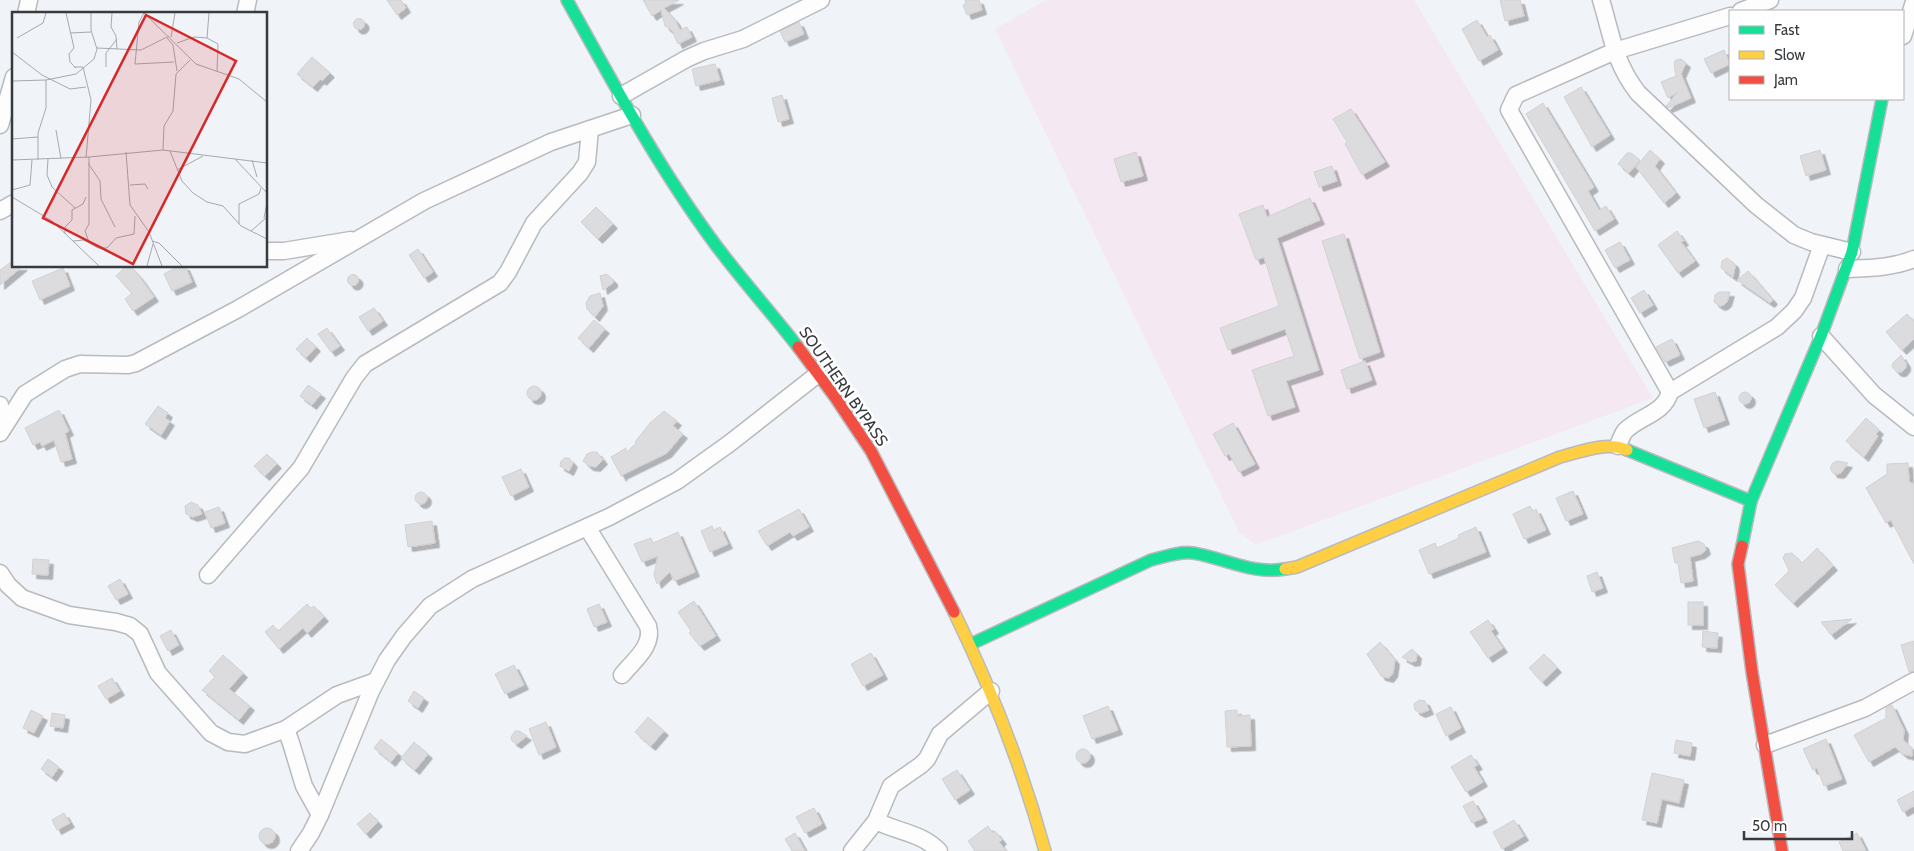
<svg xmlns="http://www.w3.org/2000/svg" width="1914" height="851" font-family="Cabin,sans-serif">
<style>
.education{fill:#f4e9f3}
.building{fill:#dcdcde;stroke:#d2d1d3;filter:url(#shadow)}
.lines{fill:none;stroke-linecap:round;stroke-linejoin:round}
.street-casing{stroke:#b8babe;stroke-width:19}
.fast-casing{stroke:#b8babe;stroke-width:14}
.slow-casing{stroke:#b8babe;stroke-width:14}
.jam-casing{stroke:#b8babe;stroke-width:14}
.street{stroke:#fdfdfe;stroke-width:16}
.fast{stroke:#16e098;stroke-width:11}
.slow{stroke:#ffcf43;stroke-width:11}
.jam{stroke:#f24e42;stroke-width:11}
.labels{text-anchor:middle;stroke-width:5;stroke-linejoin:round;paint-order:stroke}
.street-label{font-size:16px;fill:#383b3e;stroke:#fff}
.inset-road{fill:none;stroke:#a6a9ae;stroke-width:1}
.view{fill:#d62828;fill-opacity:0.15;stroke:#d62828;stroke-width:2.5}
.inset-edge{fill:none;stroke:#383b3e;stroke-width:2.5}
</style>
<defs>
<filter id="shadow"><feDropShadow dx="4.5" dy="4.5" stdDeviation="0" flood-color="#0004"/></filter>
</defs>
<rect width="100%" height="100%" fill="#f0f3f8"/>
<!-- education -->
<path class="education" d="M1046,0H1414L1653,398L1256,545L1239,532L995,29Z"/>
<!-- building -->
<g class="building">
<path d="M387,0H401L406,8L397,15Z"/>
<path d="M643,0H679L664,8L675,20L680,30L687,27L692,37L678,44L673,33L674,32L665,26L661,10L652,16Z"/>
<path d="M965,0H979L982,10L967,15L963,5L966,4Z"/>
<path d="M1500,0H1520L1524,16L1505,21Z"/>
<circle cx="359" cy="24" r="5.5"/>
<path d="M1477,20L1487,37L1490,35L1498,50L1479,61L1462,29Z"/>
<path d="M799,22L804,34L785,42L780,31Z"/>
<path d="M1724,50L1730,64L1711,73L1704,59Z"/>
<path d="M312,57L330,73L322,81L320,79L313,87L297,74Z"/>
<path d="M1681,59L1686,63L1681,74L1691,98L1668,108L1666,106L1678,92L1668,98L1661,82L1676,76L1674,63L1676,60Z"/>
<path d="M715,64L720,80L696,86L692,69Z"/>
<path d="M1581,87L1610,135L1592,147L1564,97Z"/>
<path d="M782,95L789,119L778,122L772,98Z"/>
<path d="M1543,103L1594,187L1588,191L1599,210L1606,206L1614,219L1595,231L1526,114Z"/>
<path d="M1351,109L1385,162L1362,175L1345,144L1347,142L1333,119Z"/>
<path d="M1650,150L1660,159L1655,166L1676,193L1664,203L1636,167Z"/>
<path d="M1820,150L1826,170L1806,176L1800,156Z"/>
<path d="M1136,152L1143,176L1121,182L1114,159Z"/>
<path d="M1627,153H1631L1640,160L1629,173L1618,164Z"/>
<path d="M1332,166L1337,181L1319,187L1314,172Z"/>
<path d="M1310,198L1320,220L1277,238L1319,370L1286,381L1295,407L1268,416L1252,370L1294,356L1285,329L1228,350L1220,328L1279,306L1264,257L1256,260L1239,214L1263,205L1267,217Z"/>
<path d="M596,207L613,224L598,239L581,222Z"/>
<path d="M1677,231L1684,241L1681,242L1695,261L1678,273L1658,245Z"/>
<path d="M1344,234L1380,352L1360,359L1322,241Z"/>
<path d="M1620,242L1630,260L1615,268L1605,250Z"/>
<path d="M418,249L433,272L424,278L409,255Z"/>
<path d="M1727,258L1734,263L1735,267L1733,277L1721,268L1722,261Z"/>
<path d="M14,260V266H23L0,285V270Z"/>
<path d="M126,266H130L139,276L154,297L133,311L125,299L132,293L116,276Z"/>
<path d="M179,266H185L192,282L172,291L164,274Z"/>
<path d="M63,268L70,286L40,300L32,281Z"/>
<path d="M1748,271L1773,300L1770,303L1737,280Z"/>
<path d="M607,274L613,280V283L603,290L600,276Z"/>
<circle cx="353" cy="280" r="5.5"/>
<path d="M1644,290L1653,305L1640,313L1631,298Z"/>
<path d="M1719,292H1730L1727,302L1724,305L1720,306L1714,302L1715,295Z"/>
<path d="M600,293L603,306L595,317L587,309L586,303L590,296Z"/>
<path d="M374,308L383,321L368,331L359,317Z"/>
<path d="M1907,314L1914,321V339L1902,350L1886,332Z"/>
<path d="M594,320L605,329L589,348L578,338Z"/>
<path d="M327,328L340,346L331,352L318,334Z"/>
<path d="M307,338L316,347L306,358L296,349Z"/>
<path d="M1672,339L1680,355L1665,362L1656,347Z"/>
<path d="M1901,355L1906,363V367L1902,372H1897L1892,367L1893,363Z"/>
<path d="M1365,361L1372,380L1347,389L1341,370Z"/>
<path d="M308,385L321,394L312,405L300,396Z"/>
<circle cx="534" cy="393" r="7"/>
<circle cx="1745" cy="398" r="6"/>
<path d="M1715,392L1725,420L1704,428L1694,399Z"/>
<path d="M158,406L168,413L165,418L170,421L161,435L145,424Z"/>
<path d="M59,410L69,431L65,433L72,459L61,462L54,440L42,446L40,442L33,445L25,428Z"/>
<path d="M664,411L677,421L673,426L683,434L667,453L622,475V477L611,457L626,448V453L636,443L635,442L650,423Z"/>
<path d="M1866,418L1879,430L1876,434L1878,436L1864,457L1846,441Z"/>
<path d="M1233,423L1255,464L1239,472L1229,454L1225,456L1213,434Z"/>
<path d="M592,452H597L603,460L596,467L589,466L583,461L587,454Z"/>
<path d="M267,454L277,464L265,476L254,466Z"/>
<path d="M565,458H569L573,463L569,471L560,466L561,461Z"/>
<path d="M1837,461L1848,463L1841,473L1838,474L1833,473L1830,468L1833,463Z"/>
<path d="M1908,463L1909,482L1914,484V564L1891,520L1886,523L1866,488L1887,474V464Z"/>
<path d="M521,469L529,487L511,496L502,477Z"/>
<path d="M1573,491L1583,514L1566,521L1556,498Z"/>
<circle cx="421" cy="498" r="6"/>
<path d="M191,502L198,505L202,514L193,517L186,514L185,506Z"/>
<path d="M1530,506L1533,511L1536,509L1546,530L1524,539L1513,514Z"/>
<path d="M219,507L225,523L211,528L205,512Z"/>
<path d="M799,509L809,527L793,536L790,532L767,546L758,531Z"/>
<path d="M432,521L435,543L408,547L405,525Z"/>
<path d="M712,526L714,530L720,527L728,544L710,552L701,531Z"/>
<path d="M1476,527L1486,552L1429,574L1419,550L1435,543L1437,548L1459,538L1458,535Z"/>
<path d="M678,532L695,572L674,581L670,572L657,584L654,575L658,556L642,562L634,544L651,538L653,543Z"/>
<path d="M1698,541L1704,544L1706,550L1701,554L1690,557L1693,581L1681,583L1678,563H1675L1672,548Z"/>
<path d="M1817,548L1833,566L1793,603L1775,585L1789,571L1783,558L1785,554L1792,553L1802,563Z"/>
<path d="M33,559L49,560L48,575L32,574Z"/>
<path d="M1597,572L1603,588L1592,592L1587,576Z"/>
<path d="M120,579L128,594L116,600L108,586Z"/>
<path d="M694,601L716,636L700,646L689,633L691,631L678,612Z"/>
<rect x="1688" y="602" width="15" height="23"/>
<path d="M307,604L311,608L314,606L324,617L307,633L303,628L279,649L265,632L273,625L278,631Z"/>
<path d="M599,604L607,622L594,627L587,609Z"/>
<path d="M1852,619L1831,635L1821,622Z"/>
<path d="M1488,620L1494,629L1491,631L1503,648L1488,658L1470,632Z"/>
<path d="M171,630L179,645L168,651L160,636Z"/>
<path d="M1703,631L1718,633L1717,648L1702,647Z"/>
<path d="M1914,641V671L1909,672L1901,645Z"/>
<path d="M1380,642L1395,660L1393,673L1389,678L1381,676L1367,654Z"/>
<path d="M1412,649L1417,654L1416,661L1411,662L1402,657Z"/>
<path d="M871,653L883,675L863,686L851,664Z"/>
<path d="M1544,654L1557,668L1542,682L1529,668Z"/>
<path d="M223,655L243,673L229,689L250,706L239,720L202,690L215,677L209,671Z"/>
<path d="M514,665L524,685L505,694L495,674Z"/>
<path d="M112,678L120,691L106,699L98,686Z"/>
<path d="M414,691L424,698L418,708L408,701Z"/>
<path d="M1419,700L1425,701L1429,710L1421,713L1415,710L1414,704Z"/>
<path d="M1892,705L1904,730L1903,740L1912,748V756L1903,754L1895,747L1869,762L1854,735L1886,718V708Z"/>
<path d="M1108,706L1118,730L1092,739L1083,716Z"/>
<path d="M1451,707L1461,728L1446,736L1436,714Z"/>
<path d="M31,710L43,716L34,733L23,728Z"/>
<path d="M1237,710V716L1250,715L1251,746L1227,747L1225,711Z"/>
<path d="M52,713L65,715L63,728L50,726Z"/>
<path d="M648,717L664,731L651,746L635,732Z"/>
<path d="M546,722L556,747L539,755L529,729Z"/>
<path d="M515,731H519L527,736L517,744L512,741L511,737Z"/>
<path d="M381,739L398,753L391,762L374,748Z"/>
<path d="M1826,739L1842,779L1824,786L1817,768L1813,770L1803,749Z"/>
<path d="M1676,740L1692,743L1690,756L1674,753Z"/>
<path d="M414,742L428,754L415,770L401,758Z"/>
<circle cx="1083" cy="756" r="7"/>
<path d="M1471,755L1478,765L1474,767L1483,782L1466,792L1451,767Z"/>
<path d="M48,759L59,767L52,777L41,769Z"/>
<path d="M957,770L970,790L955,800L942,779Z"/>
<path d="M1652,773L1684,780L1679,803L1662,799L1657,823L1642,820Z"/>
<path d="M1914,791V806L1903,812L1897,800Z"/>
<path d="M1473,801L1483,818L1472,823L1463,806Z"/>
<path d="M814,808L822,824L805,833L796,817Z"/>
<path d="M64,813L70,823L57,830L52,820Z"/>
<path d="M370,813L378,822L366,834L357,824Z"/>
<path d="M1514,820L1524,836L1502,849L1493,832Z"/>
<path d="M988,826L993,833L995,831L1002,840L999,842L1006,851H975L968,841Z"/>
<circle cx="267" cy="836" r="8"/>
<path d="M795,833L805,851H792L785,839Z"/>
<path d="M1857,833L1866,851H1843L1839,842Z"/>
</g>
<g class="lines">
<!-- street casing -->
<g class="street-casing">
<g id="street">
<path d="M1601,0C1612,36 1614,62 1638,93L1756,205L1794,235L1811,242L1852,252"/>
<path d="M1741,11L1770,0"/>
<path d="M26,14L29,0"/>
<path d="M245,14L248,0"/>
<path d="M1903,36L1914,2"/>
<path d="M621,96L686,59L704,51L743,39L821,0"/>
<path d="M0,125L14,77"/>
<path d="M0,211L14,203"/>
<path d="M266,251H284L351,240"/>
<path d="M1847,269C1871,268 1891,268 1914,259"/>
<path d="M1821,336L1874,395L1914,427"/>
<path d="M1670,392L1509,110L1516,95L1615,51L1730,16"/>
<path d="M0,405V429"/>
<path d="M0,433L25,394L65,369L80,364L128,365L136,363L238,309L424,201L551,142L632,115"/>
<path d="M1618,446C1620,441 1622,435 1625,431C1640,416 1664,414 1670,392L1777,327L1794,311L1803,298L1822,245"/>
<path d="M587,527L648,626C654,646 633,661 622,675"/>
<path d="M0,573L8,585L22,598L69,615L116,622L130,626L140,634L158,673L211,733L228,742L245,744L286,729L337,695L376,681"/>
<path d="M208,575L301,468L354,378L365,364L500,283L508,272L534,223L580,173L587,162L590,129"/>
<path d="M286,729L291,743L304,786L320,815"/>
<path d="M1765,745L1865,708L1914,681"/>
<path d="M876,821C898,832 922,833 939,851"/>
<path d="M299,851L311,833L320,815L371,691L387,660L404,636L430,606L472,579L609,517L677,481L730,443L818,374"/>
<path d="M852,851L876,821L891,786L921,765L927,759L940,734L991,691"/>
</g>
</g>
<!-- fast casing -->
<g class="fast-casing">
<g id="fast">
<path d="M567,0C613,83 658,167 715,244C741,279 771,312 798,347"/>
<path d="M1627,450L1751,501"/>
<path d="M1742,546L1751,501L1821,336L1852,252L1882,99"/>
<path d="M971,644L1151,560C1164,557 1179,551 1193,553C1224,558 1253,575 1285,569"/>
</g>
</g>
<!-- slow casing -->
<g class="slow-casing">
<g id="slow">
<path d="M1285,569L1297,567L1560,457C1580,452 1606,441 1627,450"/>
<path d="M954,612C992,690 1022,767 1045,851"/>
</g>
</g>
<!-- jam casing -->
<g class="jam-casing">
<g id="jam">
<path d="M798,347L835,397L871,451L954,612"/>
<path d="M1742,546L1738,564L1752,672L1782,851"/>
</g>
</g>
<!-- street -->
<use href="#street" class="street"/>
<!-- fast -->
<use href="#fast" class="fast"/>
<!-- slow -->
<use href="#slow" class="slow"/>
<!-- jam -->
<use href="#jam" class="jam"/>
</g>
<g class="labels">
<!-- street labels -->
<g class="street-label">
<text transform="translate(844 386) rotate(55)" y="6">SOUTHERN BYPASS</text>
</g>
</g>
<!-- overview -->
<g transform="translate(12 12)">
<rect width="255" height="255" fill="#f0f3f8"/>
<path class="inset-road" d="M54,1L62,36L57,42L58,50L64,56M100,1L99,15L104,24L105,37M132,1L184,52L227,67L255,90M132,1L127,10L123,52L162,50M58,21L79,20M159,25L163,1M5,26L31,11L34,1M155,26L161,33L165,59M195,26L206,32L205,59M165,31L182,25L195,26L197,1M85,36L129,38L157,24M0,40L30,63L58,77L74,75M62,55H71L79,88L74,146M94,55V41L105,27M0,69L34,68L64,62L82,47L85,37L79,18V1M44,118L49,147M0,127L26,125M151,138L152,114L161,99L164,62L178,48M158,139L170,169L181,181L195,190L211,194L229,214L255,227M114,140L118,193L137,220L150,254M36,147L35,163L40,175L63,196M223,147L255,181M0,148L77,145L151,138L255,151M26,148V121L34,96V68M240,148L245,165M76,151L88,169L89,187L103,215M165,158L191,144M118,173L133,172L136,177M0,178L18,173L20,148M0,185L40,209L87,254M252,206L255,191M227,212V192L247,182L249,176M239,219L255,205M53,222V215L60,208V198L71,192L74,185M61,229L72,228L86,236H95L104,226L122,222L123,204M140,229L147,231L170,254M77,230L73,219L77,212V145M135,254L141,232"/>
<path class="view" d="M134,3L224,49L121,252L31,206Z"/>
<rect width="255" height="255" class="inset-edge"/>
</g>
<!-- legend -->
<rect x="1729" y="10" width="175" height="90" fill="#ffffff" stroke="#afb1b2"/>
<rect x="1739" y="26" width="25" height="8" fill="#16e098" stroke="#afb1b2"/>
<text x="1774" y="35" font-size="15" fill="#383b3e">Fast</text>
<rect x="1739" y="51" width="25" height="8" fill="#ffcf43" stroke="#afb1b2"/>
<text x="1774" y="60" font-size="15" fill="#383b3e">Slow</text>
<rect x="1739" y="76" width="25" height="8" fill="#f24e42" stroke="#afb1b2"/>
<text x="1774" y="85" font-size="15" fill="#383b3e">Jam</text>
<!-- scale -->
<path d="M1744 831v8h108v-8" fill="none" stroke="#383b3e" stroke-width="2.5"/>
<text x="1752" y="831" font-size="15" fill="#383b3e" stroke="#ffffff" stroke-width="4" paint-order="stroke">50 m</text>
</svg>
